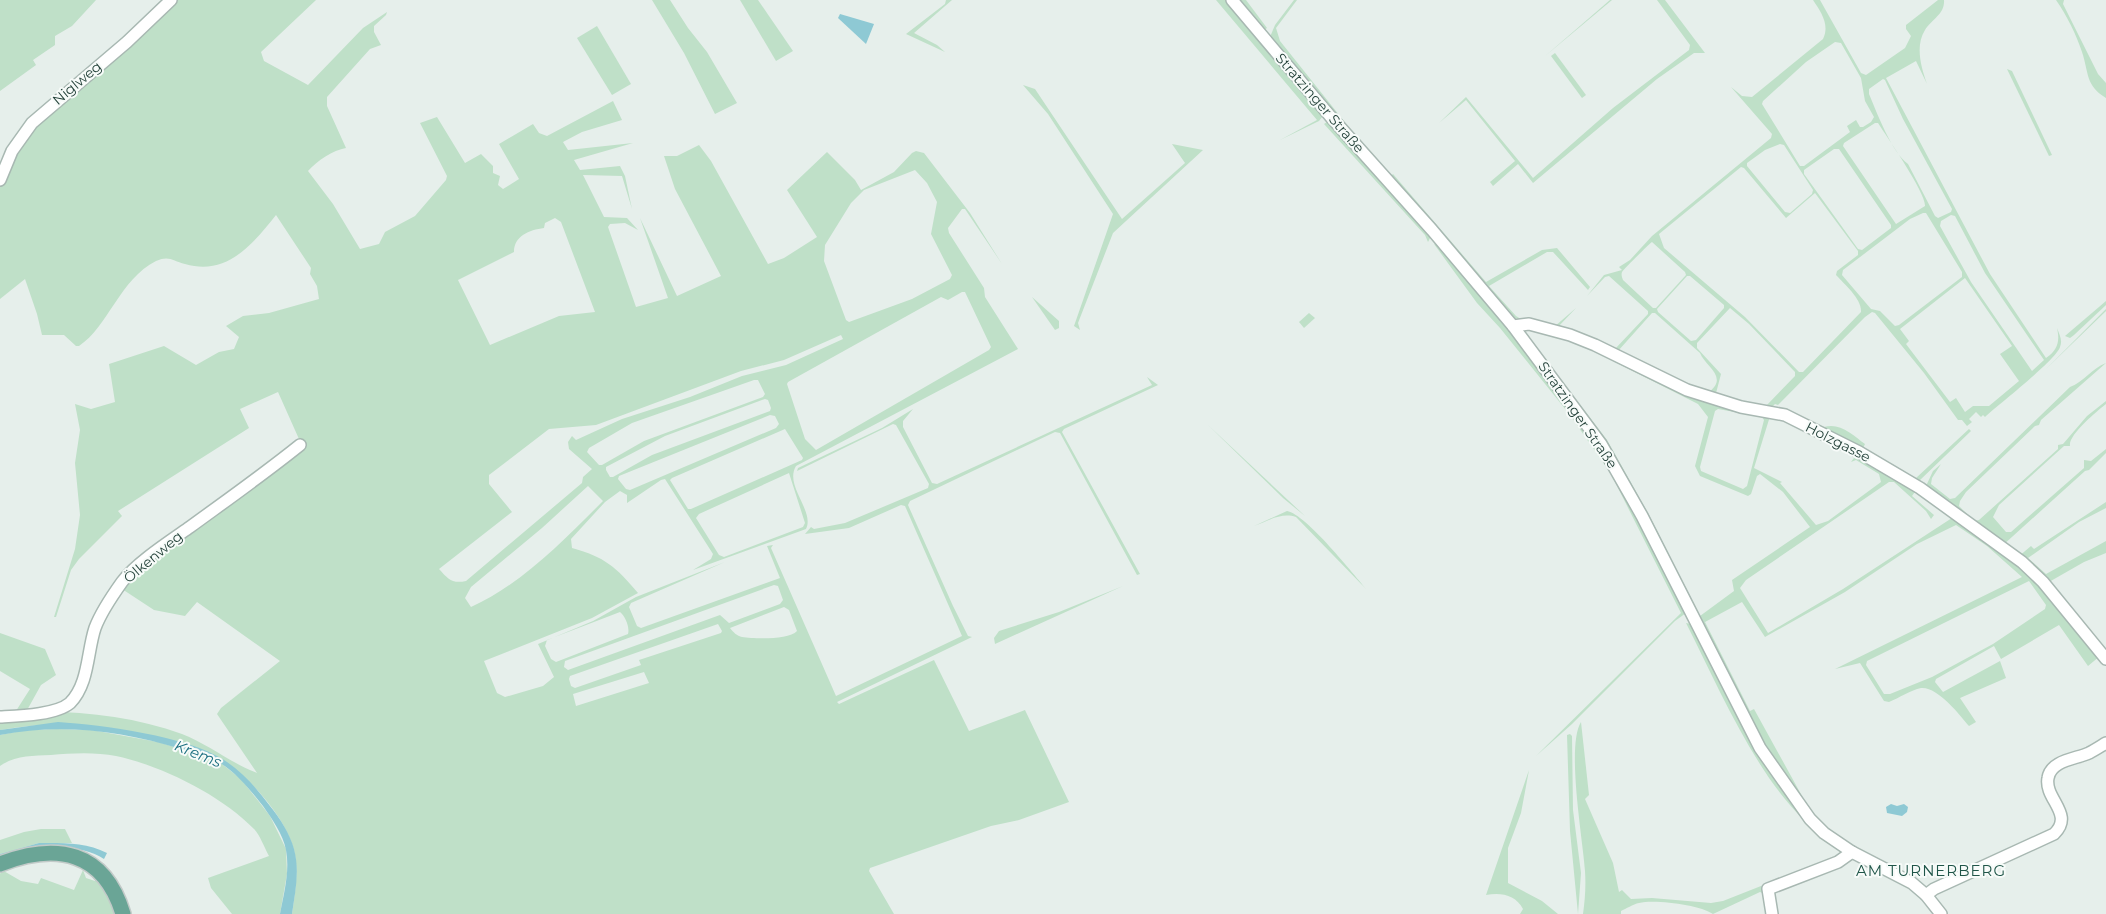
<svg xmlns="http://www.w3.org/2000/svg" width="2106" height="914" font-family="Montserrat,sans-serif">
<style>
.green{fill:#bfe0c8;fill-rule:evenodd}
.water{fill:#8ec9d4}
.lines{fill:none;stroke-linecap:round;stroke-linejoin:round}
.minor-casing{stroke:#a8b8b2;stroke-width:14}
.major-casing{stroke:#c2cac8;stroke-width:18}
.minor{stroke:#fff;stroke-width:11}
.major{stroke:#6aa596;stroke-width:15}
.labels{text-anchor:middle;stroke-width:4;stroke-linejoin:round;paint-order:stroke}
.street-label{font-size:14px;fill:#24423a;stroke:#f7fbf9}
.water-label{font-size:15px;font-style:italic;fill:#1c6f80;stroke:#f7fbf9}
.neighbourhood-label{font-size:15px;letter-spacing:1px;fill:#1f5548;stroke:#f7fbf9}
</style>
<rect width="100%" height="100%" fill="#e6efeb"/>
<!-- green -->
<g class="green">
<path d="M0,0H96L72,26L55,36V45L33,60L36,65L0,91Z"/>
<path d="M177,0H316L261,52L264,61L308,85L363,28L387,12L386,15L374,26V32L381,45L370,49L327,97V106L346,148C333,150 317,161 308,171L333,204L360,249L379,244L385,232L415,216L446,180L447,176L420,123L437,117L465,163L481,154L493,166V173L500,176L498,185L503,189L519,179L499,144L533,124L539,133L547,136L613,101L622,120L582,132L563,142L568,150L633,143L574,160L580,170L620,166L625,176L632,209L622,176L583,175L604,217L627,218L638,230L625,223L610,224L608,227L636,307L668,298L640,218L677,296L721,276L675,189L664,156H677L699,145L711,161L768,264L784,258L817,237L787,190L827,152L855,180L861,190L894,172L912,153L916,151L924,153L970,213L1002,264L965,209H962L948,228L949,233L984,288L985,297L1018,349L796,466C784,486 815,511 806,529L693,570L711,559L713,554L665,479L661,480L627,503V495L620,491L605,502L571,539L572,548C605,557 616,567 638,593L592,618L484,661L497,693L505,697L543,686L554,677L538,644L593,621L636,597L725,562L631,603L629,607L637,626L641,628L780,578L767,546L773,545L771,548L836,696L962,636L905,506L901,505L849,528L805,534L811,527L814,529L845,523L928,488L929,484L896,425L893,424L797,471L798,468L882,428L913,409L903,421V427L932,483L937,484L1152,385L1147,377L1158,385L1064,429L1062,432L1140,574L1137,575L1060,433L1055,432L910,501L908,505L953,606L968,636L972,637L837,702L839,704L934,660L969,731L1025,710L1069,802L1019,820L991,826L870,868L869,871L894,914H292C295,893 299,871 294,850C285,816 246,772 215,756C206,750 194,748 183,745C125,726 61,719 0,730V714H14L30,689L0,671V633L45,649L56,675L41,685L26,712C77,710 133,716 182,734C208,744 231,763 257,773L217,714L221,708L280,661L197,602L185,616L154,610L122,589L164,549L303,448L278,392L240,409L249,428L118,511L122,516L79,559L71,570L56,617H54L75,549L80,515L75,463L80,430L75,404L91,409L115,402L109,364L164,346L196,365L219,352L234,349L239,337L226,326L243,316L269,313L319,299L317,286L310,274L311,268L276,215C252,245 227,276 185,264C173,261 169,255 156,261C120,279 108,327 79,346H76L64,335H42L37,314L25,279L0,299V187L15,152L34,125ZM915,170L927,183L937,202L931,234L952,275L950,279L912,299L849,322L846,320L824,261L825,245L851,203L864,190ZM555,218L561,222L595,312L559,316L490,345L458,280L514,252C514,236 529,230 544,228L545,223ZM962,292H965L991,347L989,350L816,450L805,439L787,384L788,382L941,297L948,300ZM841,335L843,339L786,365L742,376L690,397L622,419L576,440L572,436L568,442L569,449L592,469L583,477L582,483L466,581C452,584 448,579 439,569L512,512L489,484V475L549,429L596,425L741,371L784,360ZM754,380H758L765,394L763,397L644,441L602,465H599L587,452L589,448L632,423ZM765,399L768,400L771,408L770,411L652,455L613,477H610L606,470V467L665,436ZM770,415L775,416L779,424L776,428L630,490L626,489L618,479L619,476ZM785,429L803,458L802,460L691,509H688L670,480L672,478ZM789,473L805,523L803,527L724,557L719,555L696,518L699,514ZM588,486L603,501C564,540 522,584 471,607L465,598L471,587L542,528ZM774,585L778,586L783,600L780,604L729,623L720,615L568,670L564,667L565,661ZM784,607L789,610L797,631C789,640 755,639 742,637C737,636 733,632 730,628ZM620,612C625,616 630,627 628,634L556,662L551,659L545,646L547,640ZM718,624L722,631L721,633L639,660L641,665L575,688L571,686L569,679L570,676ZM644,672L649,683L576,706L573,694Z"/>
<path d="M652,0H670L688,28L707,52L737,103L715,114L684,53Z"/>
<path d="M740,0H758L793,51L776,61Z"/>
<path d="M946,0H952L914,33L937,45L945,52L906,34L945,4Z"/>
<path d="M1216,0H1227L1322,112L1323,116L1319,121L1280,140L1317,120Z"/>
<path d="M1237,0H1246L1267,28L1264,30Z"/>
<path d="M1294,0H1297L1276,28L1280,41L1383,170L1332,113L1270,37L1275,25Z"/>
<path d="M1610,0H1612L1544,57Z"/>
<path d="M1657,0H1665L1705,53H1694L1657,79L1533,183L1518,164L1493,186L1490,182L1515,161L1466,100L1439,123L1466,97L1533,178L1613,108L1689,50L1690,45Z"/>
<path d="M1813,0H1820L1861,73L1866,75L1905,48L1911,36L1906,29V25L1938,0H1944C1945,14 1932,19 1925,30C1915,46 1921,67 1927,84L1916,61L1886,78L1990,274L2046,358C2058,350 2060,341 2057,328C2059,334 2063,340 2060,347C2056,360 1999,404 1985,417L1983,415L1981,417L1976,412L1969,419L1972,422L1967,426L1962,420H1958L1924,373L1875,313L1872,312L1865,317L1778,405L1775,404L1771,408L1766,406L1795,376V372L1749,324L1730,308L1697,343V348L1721,374L1715,397L1554,327L1576,308L1558,327L1615,349L1648,314V311L1609,276L1605,277L1587,296L1604,275L1622,270L1619,267L1630,260L1652,236L1771,138L1772,134L1731,87L1742,96L1752,97L1823,39C1830,25 1821,12 1813,0ZM1835,42L1841,43L1861,78L1865,101L1874,117L1871,122L1863,127H1860L1856,120L1847,126L1850,132L1804,166H1800L1762,104L1763,101L1806,62ZM1883,79L1885,80L1903,119L1952,209L1951,212L1938,218L1935,216L1908,164C1892,153 1877,113 1869,94V89ZM1875,123H1878C1887,137 1926,193 1925,206L1896,224L1843,146L1844,143ZM1780,144L1784,145L1813,190L1812,194L1790,213L1785,212L1747,166V163L1765,150ZM1834,149H1839L1891,225V228L1862,250L1858,249L1804,174V170ZM1741,167L1744,168L1786,218L1815,193L1858,251V255L1837,271L1836,275C1845,285 1862,299 1861,312L1803,372H1799L1745,317L1664,248L1659,234ZM1923,213H1926L1962,272V277L1899,325L1895,326L1880,311L1871,309L1842,275L1843,270L1910,219ZM1951,215L1955,216L1985,273L2044,360L2032,371L1971,282L1940,226L1941,221ZM1652,242L1685,272L1686,275L1656,308H1653L1623,280C1622,277 1621,275 1622,272C1623,270 1647,246 1652,242ZM1687,276H1690L1724,305V308L1696,340L1691,341L1658,312L1657,309ZM1965,278L2012,346L2000,354L2019,381L1989,406H1973L1965,412L1956,398L1950,402L1906,344L1909,341L1900,329ZM1652,313H1655L1700,353C1705,366 1729,377 1709,392L1671,377L1618,351Z"/>
<path d="M2056,0H2064L2063,4L2098,74L2106,83V98C2085,85 2089,73 2082,52C2076,34 2067,16 2056,0Z"/>
<path d="M597,26L631,84L612,95L577,38Z"/>
<path d="M1555,53L1586,95L1582,98L1551,56Z"/>
<path d="M2007,69L2012,71L2052,155L2049,156Z"/>
<path d="M1023,85L1035,89L1122,219L1185,163L1172,144L1203,150L1113,233L1078,323L1080,330L1074,326L1113,214L1048,114Z"/>
<path d="M1327,122L1332,123L1431,236L1428,242L1425,235L1324,124Z"/>
<path d="M1393,174L1486,282L1542,250L1557,248L1590,287L1588,290L1553,252H1547L1489,286L1516,316L1524,321L1512,317L1390,177Z"/>
<path d="M1434,244L1437,245L1510,330L1615,472L1686,613L1675,621L1572,724L1536,756L1681,613L1611,474L1570,415L1500,328L1477,303Z"/>
<path d="M1032,297L1059,321V328L1055,330Z"/>
<path d="M2106,301V305L2074,335L2070,338L2065,336Z"/>
<path d="M2106,309V311L2046,369Z"/>
<path d="M1309,313L1315,318L1304,328L1299,322Z"/>
<path d="M1522,329L1607,440L1648,513L1700,616L1734,591L1732,580L1810,527L1783,492L1760,474L1757,476L1751,494L1748,496L1700,476L1695,466L1708,417L1698,404L1609,359L1594,346L1686,392L1771,413L1754,468L1782,482L1780,483L1816,525L1828,521L1881,482L1879,474L1856,460L1851,462L1857,454L1917,489L1912,496L1934,515L1931,519L1926,511L1894,482H1889L1746,580L1740,588L1768,633L1843,589L1955,516L2021,564L2100,656L2088,666L2059,625L2001,659L1994,646L1936,679L1935,682L1943,692L2000,661L2006,678L1960,698L1976,722L1969,726C1960,715 1937,686 1921,688C1911,690 1899,698 1889,702L1884,701L1860,663L1835,669L2022,577L1987,546L1956,525L1917,544L1845,592L1765,637L1742,602L1705,622L1750,711L1754,709L1802,796L1799,798L1764,746L1620,469ZM1718,409L1762,417L1764,420L1747,486L1743,489L1701,471L1700,467L1715,411ZM2029,581L2046,605L2045,609L1993,644L1932,677L1890,694H1884L1866,665L1867,661Z"/>
<path d="M2106,363L2041,420L2039,425L2035,426L1966,492L1960,501L1959,506L1974,521L1979,520L2058,449V445L2063,444L2087,416L2106,401V404C2097,411 2068,435 2070,446H2064L1999,505L1993,517L2006,532H2011L2084,468V460L2091,461L2106,449V453L2089,470L2085,471L2002,546L1926,486L1933,471L1941,464L1932,478L1931,484L1950,499L1955,498L2070,387C2084,382 2092,368 2106,363Z"/>
<path d="M1778,408L1824,427C1840,422 1853,435 1865,444L1862,450Z"/>
<path d="M1208,425L1305,516L1283,498Z"/>
<path d="M1969,429L1971,431L1919,481H1914L1874,457L1876,455L1913,478H1916Z"/>
<path d="M2106,502V508L2079,522L2028,558L2046,574L2106,541V553L2084,562L2049,582L2018,557L2031,546L2034,549Z"/>
<path d="M1287,511C1306,514 1354,575 1368,591L1296,517C1281,512 1268,521 1254,526Z"/>
<path d="M1123,586L995,644L994,638L999,631L1059,612Z"/>
<path d="M1686,623L1691,624L1757,750L1806,822C1755,774 1718,686 1686,623Z"/>
<path d="M1581,722L1589,795L1585,799L1613,863L1619,892L1622,890L1631,899L1652,898L1711,903L1723,901L1761,886L1765,894L1760,892L1713,914C1700,905 1655,899 1639,903C1633,904 1626,909 1621,911V914H1583C1585,900 1586,886 1585,871C1583,840 1566,746 1581,722Z"/>
<path d="M57,729L92,730L158,742L211,758L222,764L241,779L270,816L286,849L287,874L280,914H232L211,888L208,878L269,856C264,847 260,835 254,829C221,795 162,766 116,756C96,752 72,753 51,755C32,756 16,755 0,766V735L25,730Z"/>
<path d="M1570,734L1572,736L1573,810L1581,873L1578,914L1570,831L1567,735Z"/>
<path d="M1529,770L1521,813L1508,848V883L1542,901L1558,914H1520L1523,909C1516,895 1501,892 1486,895Z"/>
<path d="M41,829H65L72,843H39L0,854V840L24,832Z"/>
<path d="M2,870L21,881L38,884L41,878L74,890L83,870L86,878L95,881L97,877L106,890L115,914H0V874Z"/>
</g>
<!-- water -->
<g class="water">
<path d="M840,14L874,24L866,44L838,18Z"/>
<path d="M58,722C103,725 187,736 224,760C243,772 257,789 270,806C280,818 290,834 294,849C300,871 295,893 292,914H280C284,893 290,871 286,850C283,834 272,819 263,806C251,791 237,773 220,763C208,756 194,753 181,749C123,731 60,723 0,735V730Z"/>
<path d="M1891,804L1897,806L1904,804L1908,807L1907,812L1902,816L1887,813L1886,807Z"/>
<path d="M39,843C62,843 86,842 107,853L104,859C73,839 33,853 0,858V854Z"/>
</g>
<g class="lines">
<!-- minor casing -->
<g class="minor-casing">
<g id="minor">
<path d="M1232,0L1330,116L1432,230L1513,326L1601,444L1642,516L1760,748L1810,819L1824,833L1852,852L1912,883L1926,895L1941,914"/>
<path d="M0,180L12,151L32,123L127,42L171,0"/>
<path d="M1513,326L1529,324L1570,335L1595,345L1687,390L1741,407L1785,415L1859,452L1920,488L2022,562L2043,582L2106,659"/>
<path d="M0,717C18,716 56,715 70,703C89,684 87,652 95,628C101,612 112,596 122,582C136,563 170,541 190,527C227,500 264,474 300,445"/>
<path d="M1926,895L1934,889L2054,834C2075,814 2044,799 2048,778C2051,760 2076,759 2089,753C2095,750 2101,746 2106,743"/>
<path d="M1772,914L1768,889L1838,862L1852,852"/>
</g>
</g>
<!-- major casing -->
<g class="major-casing">
<path id="major" d="M0,864C57,842 104,851 123,914"/>
</g>
<!-- minor -->
<use href="#minor" class="minor"/>
<!-- major -->
<use href="#major" class="major"/>
</g>
<g class="labels">
<!-- street labels -->
<g class="street-label">
<text transform="translate(77 83) rotate(-40)" y="5">Niglweg</text>
<text transform="translate(1320 103) rotate(49)" y="5">Stratzinger Straße</text>
<text transform="translate(1578 415) rotate(55)" y="5">Stratzinger Straße</text>
<text transform="translate(1838 442) rotate(27)" y="5">Holzgasse</text>
<text transform="translate(153 557) rotate(-40)" y="5">Ölkenweg</text>
</g>
<!-- water labels -->
<g class="water-label">
<text transform="translate(198 754) rotate(22)" y="5">Krems</text>
</g>
<!-- neighbourhood labels -->
<g class="neighbourhood-label">
<text x="1931" y="876">AM TURNERBERG</text>
</g>
</g>
</svg>
